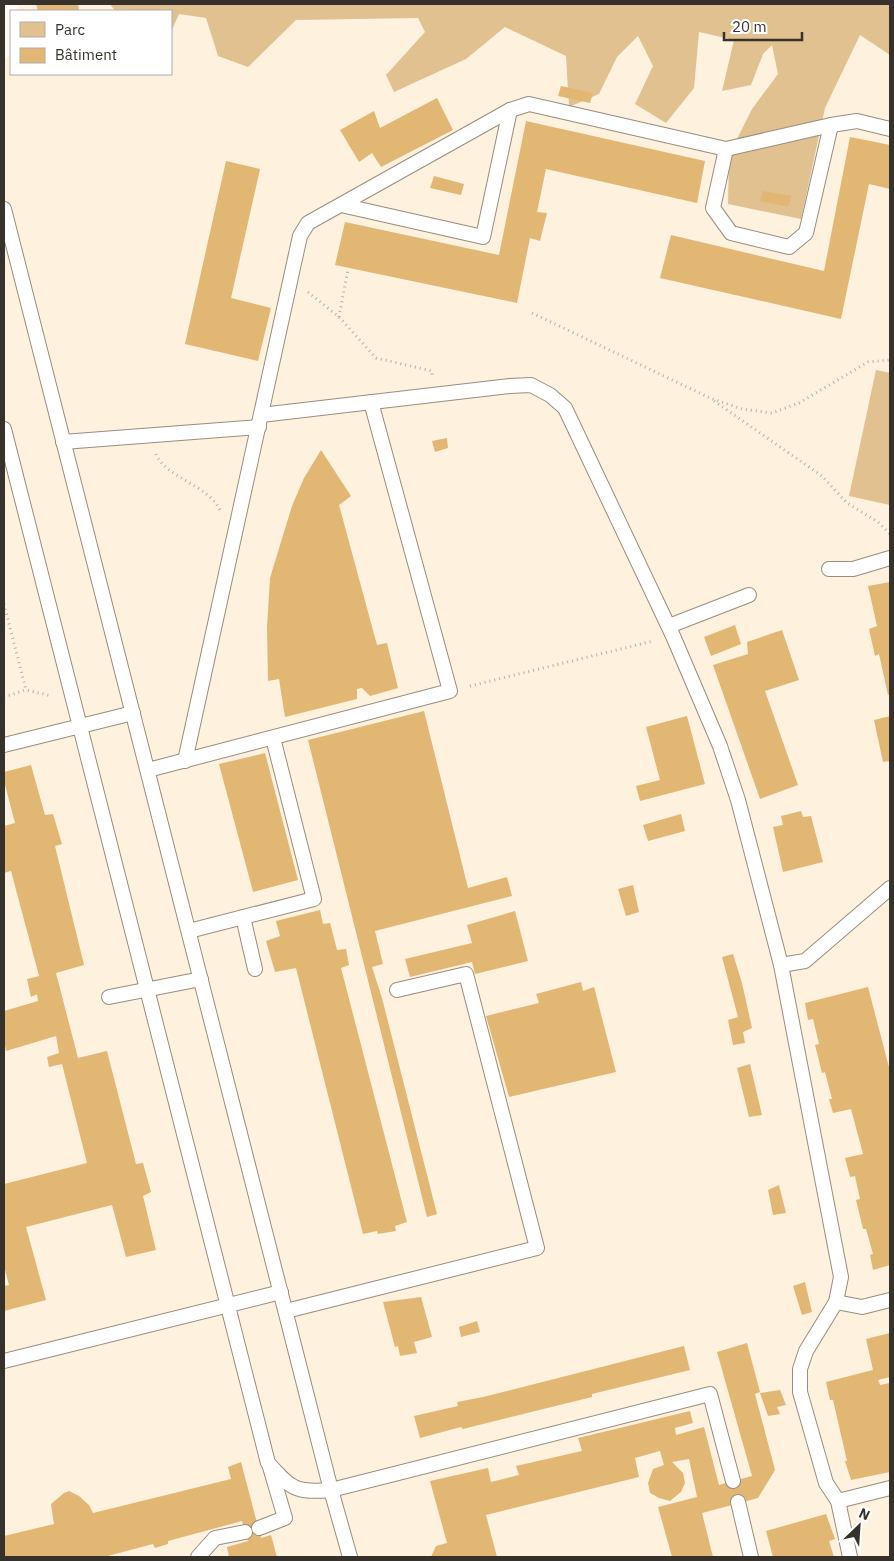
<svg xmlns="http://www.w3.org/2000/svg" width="894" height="1561" font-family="'IBM Plex Sans',sans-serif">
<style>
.built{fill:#fef1de}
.green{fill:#e1c190}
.building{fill:#e2b774}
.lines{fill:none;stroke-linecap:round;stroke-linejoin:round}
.lane-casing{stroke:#988d7e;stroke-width:16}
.path{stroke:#b4b0a9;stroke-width:3;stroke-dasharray:1 4;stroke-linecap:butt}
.lane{stroke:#fff;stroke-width:14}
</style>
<rect width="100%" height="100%" fill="#fefaf3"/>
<!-- built -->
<path class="built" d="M20,4H890V1557H4V59L11,56V74H171V11H18Z"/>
<!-- green -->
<g class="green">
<path d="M110,4H890V55L860,35L825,108L801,219L728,204L729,155L752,109L778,74L772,45L763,54L751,85L722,91L734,40L699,32L694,88L666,123L635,104L653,66L638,36L617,57L599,94L569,107L566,56L505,27L466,59L394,92L386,75L425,32L418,18L296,20L248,67L218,56L206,18L179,14L171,32V11H115Z"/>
<path d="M876,370L890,373V505L849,496Z"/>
</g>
<!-- building -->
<g class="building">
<path d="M36,4H78L79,11H38Z"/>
<path d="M561,86L593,93L590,103L558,96Z"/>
<path d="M437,98L453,130L381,167L372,153L359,162L340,130L374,111L380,128Z"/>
<path d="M526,121L705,161L697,203L546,169L537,212L547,213L540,241L530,238L517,303L335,265L345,222L499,255Z"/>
<path d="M850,137L890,145V189L869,184L841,319L660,278L671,235L824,271Z"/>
<path d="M226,161L260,169L231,298L271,308L258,361L185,344Z"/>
<path d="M434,176L464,184L461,195L430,188Z"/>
<path d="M763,191L792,196L788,207L760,201Z"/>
<path d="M447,438L448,448L435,452L432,441Z"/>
<path d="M321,450L351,496L339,505L377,645L387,643L398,688L370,696L362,688L357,689V699L285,717L279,679L268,681L267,627L270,578L292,506L304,478Z"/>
<path d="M890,582V694L888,695L879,654L875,656L869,629L877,626L868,586Z"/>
<path d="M735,625L741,644L711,656L704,637Z"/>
<path d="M782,630L799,680L765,691L798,785L760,799L713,665L748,654L747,642Z"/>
<path d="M424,711L468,888L507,877L512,896L375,931L383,964L372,967L382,998L437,1214L427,1217L308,740Z"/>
<path d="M687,716L705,784L640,801L636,786L660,780L646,727Z"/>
<path d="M890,716V761L883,762L874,720Z"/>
<path d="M265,753L298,880L253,892L219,764Z"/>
<path d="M31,765L45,815L53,814L62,844L55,846L84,965L56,973L78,1058L107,1051L136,1164L143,1163L151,1192L143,1196L156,1250L126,1257L112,1205L26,1227L46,1300L4,1311V1286L9,1285L4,1266V1184L87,1163L62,1064L49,1067L47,1057L59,1053L56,1036L6,1051L4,1040V1011L38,1001L37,994L31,997L27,979L39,976L11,871L4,873V826L15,823L4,781V772Z"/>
<path d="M801,811L803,817L811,816L823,862L783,872L773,827L783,825L781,816Z"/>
<path d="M681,814L685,831L648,841L643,825Z"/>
<path d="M633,885L639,912L626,916L618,889Z"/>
<path d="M320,910L323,924L330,923L337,950L346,949L349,965L341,968L407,1222L395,1226L396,1231L378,1234L377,1231L363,1234L296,968L275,972L266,941L280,936L276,921Z"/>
<path d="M515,911L528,961L475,974L472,962L410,977L405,959L472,943L467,925Z"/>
<path d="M733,954L742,983L752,1028L743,1032L745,1043L733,1045L728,1020L738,1017L722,957Z"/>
<path d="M581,982L583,991L594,987L616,1072L509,1097L486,1016L539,1003L536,994Z"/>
<path d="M868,987L890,1071V1265L873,1270L870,1255L873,1254L866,1229H863L856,1200L860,1199L855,1176L850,1177L845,1158L863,1154L851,1109L833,1113L829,1099H832L825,1072L822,1073L815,1045L819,1044L813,1019L808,1020L805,1003Z"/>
<path d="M750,1064L762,1115L749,1117L737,1068Z"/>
<path d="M779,1185L786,1213L773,1215L768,1190Z"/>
<path d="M805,1282L812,1312L802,1315L793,1286Z"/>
<path d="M421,1297L432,1337L414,1342L417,1353L400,1356L398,1346L395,1347L383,1302Z"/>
<path d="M477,1321L480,1332L461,1337L459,1327Z"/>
<path d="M890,1333V1377L878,1380L880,1385L890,1383V1472L851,1480L845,1461H847L833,1400H830L826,1382L873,1370L866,1339Z"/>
<path d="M747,1343L760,1392L755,1394L775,1470L758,1498L702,1513L713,1557H672L658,1507L697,1497L689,1459L672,1462L683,1473L685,1483L681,1492L670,1501L659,1498L650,1493L648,1483L653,1469L664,1465L660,1451L635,1458L639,1477L486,1515L497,1557H431L436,1546L447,1543L430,1481L488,1468L491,1482L519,1475L516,1466L582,1451L578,1438L690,1411L693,1423L675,1428L676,1435L704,1427L719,1485L752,1476L717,1352Z"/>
<path d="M684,1346L690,1370L592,1394V1397L463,1429L461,1427L420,1438L414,1416L458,1406L457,1402L483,1397Z"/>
<path d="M780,1390L786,1405L777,1407L780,1414L768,1416L760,1393Z"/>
<path d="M241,1462L261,1538L271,1535L277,1557H229L227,1547L248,1541L242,1521L168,1541V1544L155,1548L153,1544L104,1557H4V1536L54,1524L51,1504L64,1493L69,1491L79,1496L89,1505L93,1513L231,1479L228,1467Z"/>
<path d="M826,1514L835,1539L829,1541L834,1557H773L766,1531Z"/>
</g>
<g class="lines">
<!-- lane casing -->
<g class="lane-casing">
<g id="lane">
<path d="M726,149L713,208L731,233L789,247L806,233L831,125"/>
<path d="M341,205L483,237L510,110"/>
<path d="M4,209L331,1490L350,1557"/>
<path d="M261,415L510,386L531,385L550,395L565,408L673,636L720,746L738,800L781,965L841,1277L836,1302L806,1351L800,1369V1392L826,1483L838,1501L850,1557"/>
<path d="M4,429L268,1463C291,1489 296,1493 331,1490L710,1394L733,1481"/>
<path d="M63,442L259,427"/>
<path d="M829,569H853L890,558"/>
<path d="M669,626L749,595"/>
<path d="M4,745L133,713"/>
<path d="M185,761L291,277L300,236L308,223L510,110L529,104L726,149L831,125L857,121L890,129"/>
<path d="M148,770L450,691L371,402"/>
<path d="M243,917L255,969"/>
<path d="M189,931L314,899L273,738"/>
<path d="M781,965L805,961L890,888"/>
<path d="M109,997L201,979"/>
<path d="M836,1302L862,1307L890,1300"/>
<path d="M286,1311L537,1248L466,974L397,990"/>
<path d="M4,1361L281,1292"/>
<path d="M838,1501L890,1488"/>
<path d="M738,1502L751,1557"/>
<path d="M259,1528L285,1518L270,1467"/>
<path d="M198,1557L215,1538L245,1532"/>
</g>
</g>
<!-- path -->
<g class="path">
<path d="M308,292L339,317L376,358L432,371V377"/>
<path d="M532,313L710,398L742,409L772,413L799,403L868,362L890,360"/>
<path d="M339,317L348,269"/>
<path d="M714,401L822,476L847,503L878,522L890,534"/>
<path d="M156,454C166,478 207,484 220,510"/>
<path d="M4,604L26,690"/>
<path d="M470,686L653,641"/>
<path d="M4,697L26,690L52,696"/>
</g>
<!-- lane -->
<use href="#lane" class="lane"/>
</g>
<!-- border -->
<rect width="894" height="1561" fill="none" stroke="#36322b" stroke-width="10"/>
<!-- legend -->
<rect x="10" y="10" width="162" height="65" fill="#ffffff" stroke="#afadaa"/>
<rect x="20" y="22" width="25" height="15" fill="#e1c190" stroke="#afadaa"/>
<text x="55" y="35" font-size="15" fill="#36322b">Parc</text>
<rect x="20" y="48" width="25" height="15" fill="#e2b774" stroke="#afadaa"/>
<text x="55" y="60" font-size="15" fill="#36322b">Bâtiment</text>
<!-- north arrow -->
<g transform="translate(859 1526) rotate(25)" stroke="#ffffff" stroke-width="4" paint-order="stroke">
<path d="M0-4L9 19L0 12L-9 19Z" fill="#36322b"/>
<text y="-8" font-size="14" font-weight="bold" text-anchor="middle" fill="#36322b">N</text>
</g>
<!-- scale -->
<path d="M724 32v8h78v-8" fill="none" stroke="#36322b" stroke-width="2.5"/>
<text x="732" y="32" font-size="15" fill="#36322b" stroke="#ffffff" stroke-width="4" paint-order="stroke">20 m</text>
</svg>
